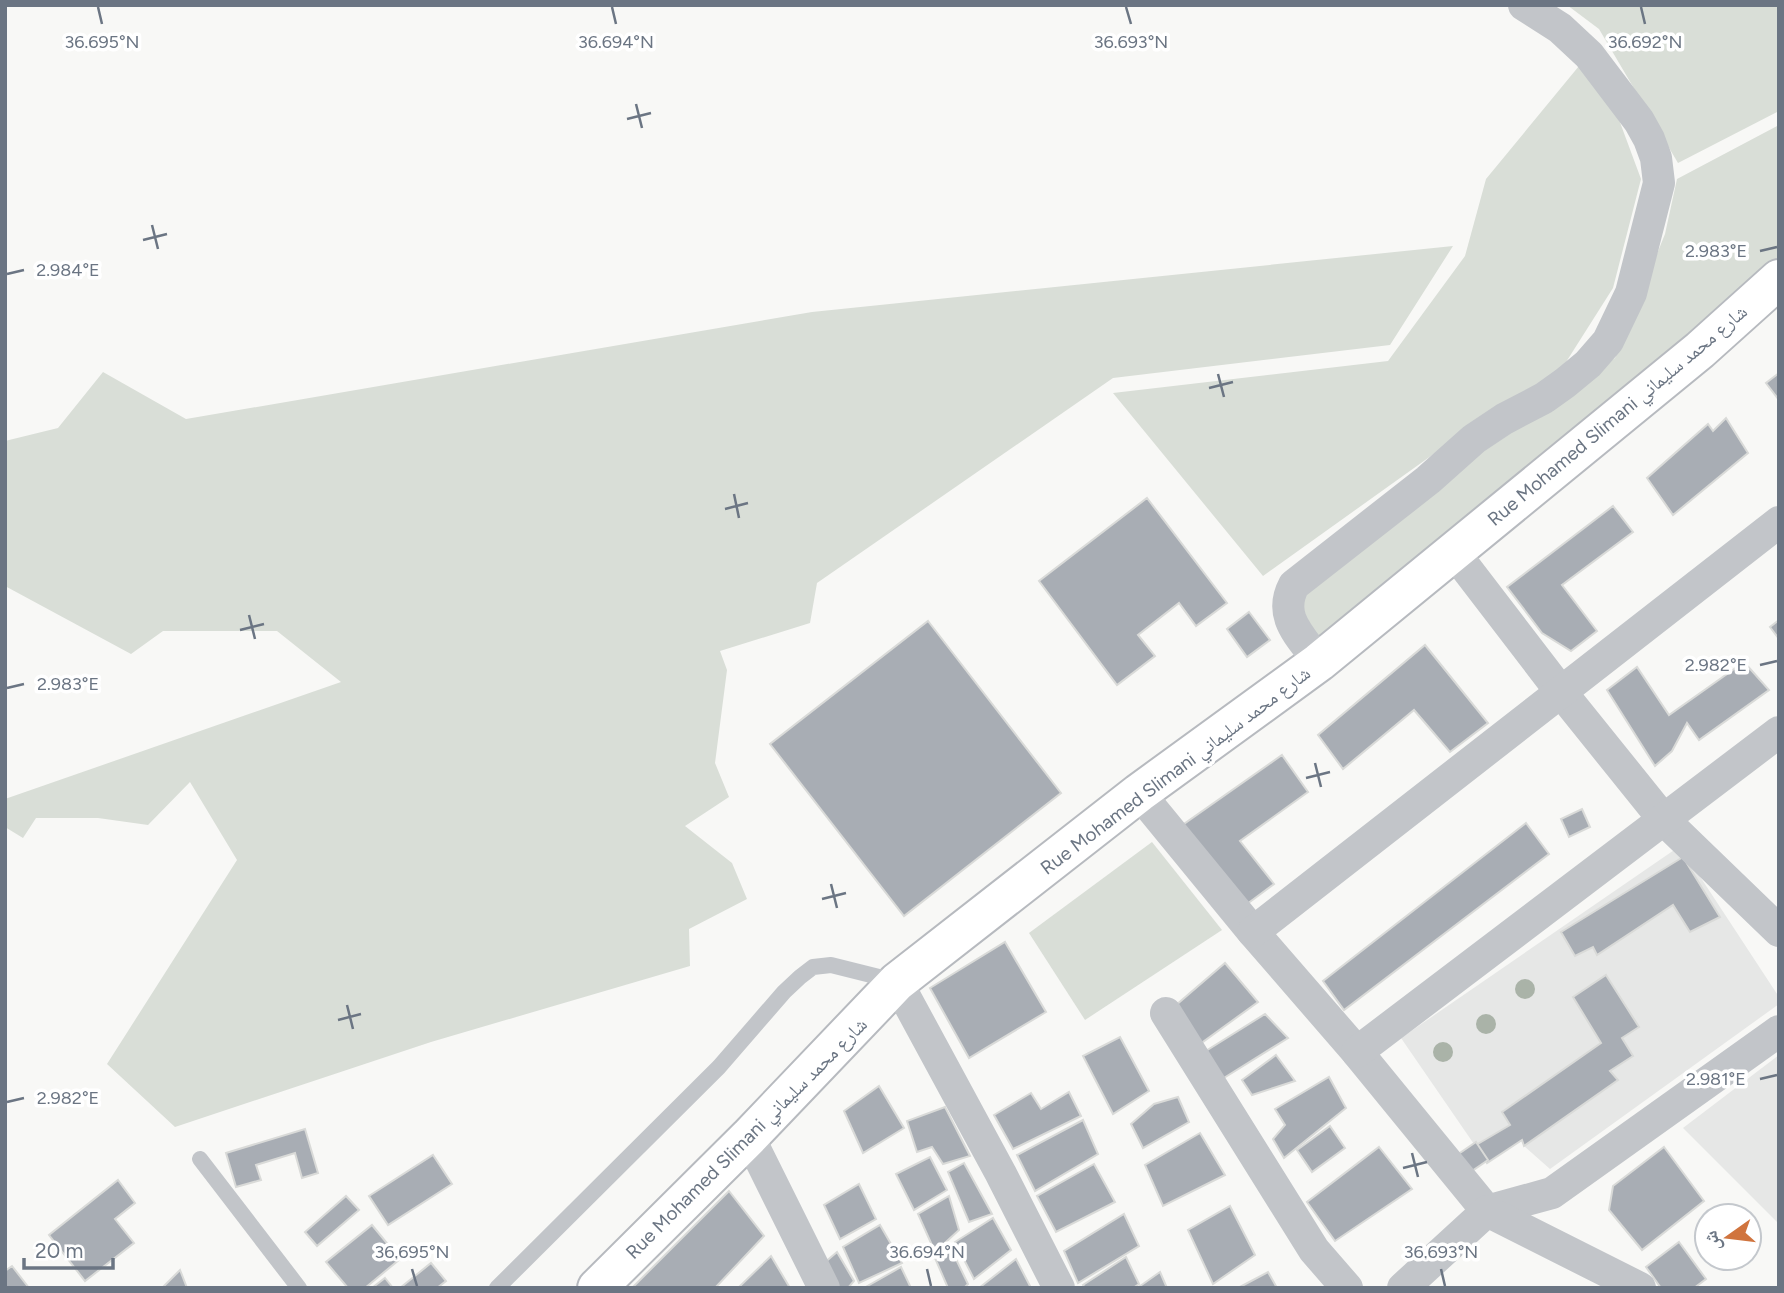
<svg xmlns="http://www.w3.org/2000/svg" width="1784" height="1293" font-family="Figtree,'Noto Naskh Arabic',sans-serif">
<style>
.built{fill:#e6e7e6}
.green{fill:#d9ded7}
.building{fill:#a8adb4;stroke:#d9dad8;stroke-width:2}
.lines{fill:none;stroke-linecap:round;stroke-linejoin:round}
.secondary-casing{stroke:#b7babf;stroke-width:42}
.lane{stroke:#c2c5c9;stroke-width:16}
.street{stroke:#c2c5c9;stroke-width:32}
.secondary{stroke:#fff;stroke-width:38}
.tree{fill:#aab3a8}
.ticks{fill:none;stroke:#6b7583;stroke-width:2.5}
.labels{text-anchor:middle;stroke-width:7;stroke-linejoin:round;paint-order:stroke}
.street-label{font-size:19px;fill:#6b7583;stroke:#fff}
.ticks-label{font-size:18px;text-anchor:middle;fill:#6b7583;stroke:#fff;stroke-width:7;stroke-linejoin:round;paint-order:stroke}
</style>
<rect width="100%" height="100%" fill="#f8f8f6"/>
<!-- built -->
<g class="built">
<path d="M1680,846L1779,997V1004L1550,1169L1524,1146L1521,1141L1487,1163L1401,1038Z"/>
<path d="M1779,1055V1224L1683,1128Z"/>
</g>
<!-- green -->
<g class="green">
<path d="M1567,5H1779V111L1678,163L1599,29Z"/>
<path d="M1579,66L1611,98L1641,179L1613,288L1561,370L1477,423L1263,576L1113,393L1388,361L1465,256L1486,179Z"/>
<path d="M1779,125V259L1320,643L1297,612L1299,598L1494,440L1615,358L1665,234L1677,179Z"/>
<path d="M1453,246L1390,345L1113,378L817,583L810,623L720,651L727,670L715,763L729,797L685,826L732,863L747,899L689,929L690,966L431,1042L175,1127L107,1064L237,860L190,782L148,825L98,818H36L23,838L5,827V799L341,682L277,631H163L131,654L5,586V441L58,428L103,372L186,419L812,312Z"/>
<path d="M1152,842L1222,930L1085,1020L1029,933Z"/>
</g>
<!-- building -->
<g class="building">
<path d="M1779,373V400L1766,383Z"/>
<path d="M1726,418L1748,453L1673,515L1647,478L1708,424L1713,431Z"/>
<path d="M1147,498L1227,603L1196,626L1179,603L1138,635L1155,656L1117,685L1039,581Z"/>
<path d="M1613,506L1633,532L1562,585L1597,631L1571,651L1542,633L1507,587Z"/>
<path d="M1249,612L1270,640L1247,657L1227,629Z"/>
<path d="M1779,620V639L1770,627Z"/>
<path d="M928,621L1061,793L904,916L770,744Z"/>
<path d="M1425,645L1488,723L1450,752L1414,710L1343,769L1318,735Z"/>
<path d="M1744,662L1769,690L1699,740L1687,723L1672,751L1655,766L1607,690L1637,667L1669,715Z"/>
<path d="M1282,755L1308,792L1240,841L1274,884L1239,910L1174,831Z"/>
<path d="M1582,809L1590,827L1569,837L1561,819Z"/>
<path d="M1526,823L1549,854L1344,1010L1323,981Z"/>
<path d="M1683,857L1720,917L1690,932L1673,905L1597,955L1593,947L1575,956L1561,932Z"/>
<path d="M1005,942L1046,1012L969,1058L930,988Z"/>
<path d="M1225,963L1258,1002L1200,1044L1175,1006Z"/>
<path d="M1606,975L1639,1027L1622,1038L1633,1056L1610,1071L1618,1080L1524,1146L1522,1140L1487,1163L1476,1145L1510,1125L1502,1112L1601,1043L1573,997Z"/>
<path d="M1265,1014L1288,1038L1219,1081L1201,1054Z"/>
<path d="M1120,1037L1149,1091L1113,1114L1083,1056Z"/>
<path d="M1276,1055L1295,1081L1252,1095L1242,1080Z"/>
<path d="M1329,1077L1346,1108L1284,1158L1273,1139L1285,1125L1275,1109Z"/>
<path d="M879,1086L904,1128L863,1153L844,1111Z"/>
<path d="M1069,1092L1081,1116L1013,1149L994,1115L1031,1093L1041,1109Z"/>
<path d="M1178,1097L1189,1122L1143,1148L1131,1124L1154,1104Z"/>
<path d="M945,1107L970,1156L943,1164L932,1147L917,1152L907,1121Z"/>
<path d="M1083,1120L1098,1154L1035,1191L1017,1155Z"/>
<path d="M1330,1126L1345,1148L1312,1172L1297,1150Z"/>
<path d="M305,1129L318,1173L302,1178L295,1153L256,1165L261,1180L236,1187L226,1153Z"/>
<path d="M1200,1133L1225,1175L1163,1206L1145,1165Z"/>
<path d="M1476,1142L1488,1160L1469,1173L1457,1155Z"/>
<path d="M1379,1147L1412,1189L1335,1241L1307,1202Z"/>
<path d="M1664,1147L1704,1201L1642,1250L1609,1210L1613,1186Z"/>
<path d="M433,1155L452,1184L388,1225L369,1196Z"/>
<path d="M930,1157L947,1190L914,1210L896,1174Z"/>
<path d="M964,1163L992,1214L969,1222L948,1172Z"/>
<path d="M1094,1164L1115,1202L1056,1232L1037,1196Z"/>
<path d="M118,1180L135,1203L115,1219L134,1243L85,1281L49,1235Z"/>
<path d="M859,1184L876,1219L840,1239L824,1205Z"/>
<path d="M729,1191L764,1236L715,1288H636L634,1286Z"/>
<path d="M346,1196L359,1210L317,1246L305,1232Z"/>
<path d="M949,1196L959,1230L935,1252L918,1214Z"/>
<path d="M1230,1206L1255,1255L1213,1284L1188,1230Z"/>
<path d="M1124,1214L1139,1246L1078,1283L1064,1251Z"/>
<path d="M993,1218L1011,1250L974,1279L955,1242Z"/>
<path d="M372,1225L400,1259L365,1288H348L326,1262Z"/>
<path d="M880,1225L902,1263L859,1283L843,1247Z"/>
<path d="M1679,1242L1706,1279L1694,1288H1661L1646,1267Z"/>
<path d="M952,1251L968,1284L964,1288H948L935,1258Z"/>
<path d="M837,1252L854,1281L848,1288H836L823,1264Z"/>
<path d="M771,1256L790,1288H738Z"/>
<path d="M1126,1257L1139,1284L1133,1288H1085L1083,1285Z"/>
<path d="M1016,1259L1031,1288H979Z"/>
<path d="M431,1263L446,1281L437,1288H400Z"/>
<path d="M12,1266L29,1288H5V1271Z"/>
<path d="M901,1267L911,1288H864Z"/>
<path d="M180,1270L187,1288H162Z"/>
<path d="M1160,1272L1167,1288H1137L1143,1284Z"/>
<path d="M1268,1272L1277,1288H1238Z"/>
<path d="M385,1278L393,1288H372Z"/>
</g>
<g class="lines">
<!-- secondary casing -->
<g class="secondary-casing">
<path id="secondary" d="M597,1288L749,1137L897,982L1139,793L1319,662L1700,350L1779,279"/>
</g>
<!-- lane -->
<g class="lane">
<path d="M200,1159L299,1288"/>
<path d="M497,1288L719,1067L784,992L800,977L813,967L831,965L895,981"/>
</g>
<!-- street -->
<g class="street">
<path d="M1453,551L1561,692L1664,820L1779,931"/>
<path d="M1319,662C1301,636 1277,617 1294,585L1428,480L1474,439L1504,419L1544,398L1565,383L1588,364L1608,341L1631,293L1659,183L1656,158L1649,139L1639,121L1589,55L1560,28L1524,5"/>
<path d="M1139,793L1253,932L1357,1052L1487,1211L1552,1193L1779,1031"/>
<path d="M1253,932L1779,522"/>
<path d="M897,982L1001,1174L1059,1288"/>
<path d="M1166,1013L1314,1250L1347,1288"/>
<path d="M1357,1052L1779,732"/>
<path d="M749,1137L824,1288"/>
<path d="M1403,1288L1487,1211L1640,1288"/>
</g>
<!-- secondary -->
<use href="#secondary" class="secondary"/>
</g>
<!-- trees -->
<g class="tree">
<circle cx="1525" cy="989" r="10"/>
<circle cx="1486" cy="1024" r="10"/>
<circle cx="1443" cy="1052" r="10"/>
</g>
<!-- ticks -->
<path class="ticks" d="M98,7L102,24M612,7L616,24M1126,7L1131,24M1641,7L1645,24M636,104L642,128M627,119L651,113M152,225L158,249M143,240L167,234M1760,251L1777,247M7,274L24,270M1218,374L1224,397M1209,388L1233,382M734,494L739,518M725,509L748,503M249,615L255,639M240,630L264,624M1760,665L1777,661M7,688L24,684M1315,763L1321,787M1306,778L1330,772M831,884L837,908M822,899L846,893M347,1005L353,1029M338,1020L361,1014M1760,1079L1777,1075M7,1102L24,1098M1412,1153L1418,1177M1403,1168L1427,1162M412,1269L417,1286M927,1269L931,1286M1441,1269L1445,1286"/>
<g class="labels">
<!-- street labels -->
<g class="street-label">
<text transform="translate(1617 415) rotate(-40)" y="7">Rue Mohamed Slimani شارع محمد سليماني</text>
<text transform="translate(1175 770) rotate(-37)" y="7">Rue Mohamed Slimani شارع محمد سليماني</text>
<text transform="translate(746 1138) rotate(-45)" y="7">Rue Mohamed Slimani شارع محمد سليماني</text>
</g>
</g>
<g class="ticks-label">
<text x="102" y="48">36.695°N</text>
<text x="616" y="48">36.694°N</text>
<text x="1131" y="48">36.693°N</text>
<text x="1645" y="48">36.692°N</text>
<text x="1716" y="257">2.983°E</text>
<text x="68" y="276">2.984°E</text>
<text x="1716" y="671">2.982°E</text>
<text x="68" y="690">2.983°E</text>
<text x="1716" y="1085">2.981°E</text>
<text x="68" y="1104">2.982°E</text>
<text x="412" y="1258">36.695°N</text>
<text x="927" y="1258">36.694°N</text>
<text x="1441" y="1258">36.693°N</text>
</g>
<!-- border -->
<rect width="1784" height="1293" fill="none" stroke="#6b7583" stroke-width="14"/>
<!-- north arrow -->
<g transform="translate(1728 1237) rotate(256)"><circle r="33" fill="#ffffff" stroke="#c4c8cd" stroke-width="2"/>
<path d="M0-5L12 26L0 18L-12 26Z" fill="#d0743e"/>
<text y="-10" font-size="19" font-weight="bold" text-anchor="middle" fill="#6b7583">ش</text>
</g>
<!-- scale -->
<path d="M24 1258v10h89v-10" fill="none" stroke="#6b7583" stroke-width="3.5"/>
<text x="35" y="1258" font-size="21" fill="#6b7583" stroke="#ffffff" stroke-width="5" paint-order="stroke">20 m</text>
</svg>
